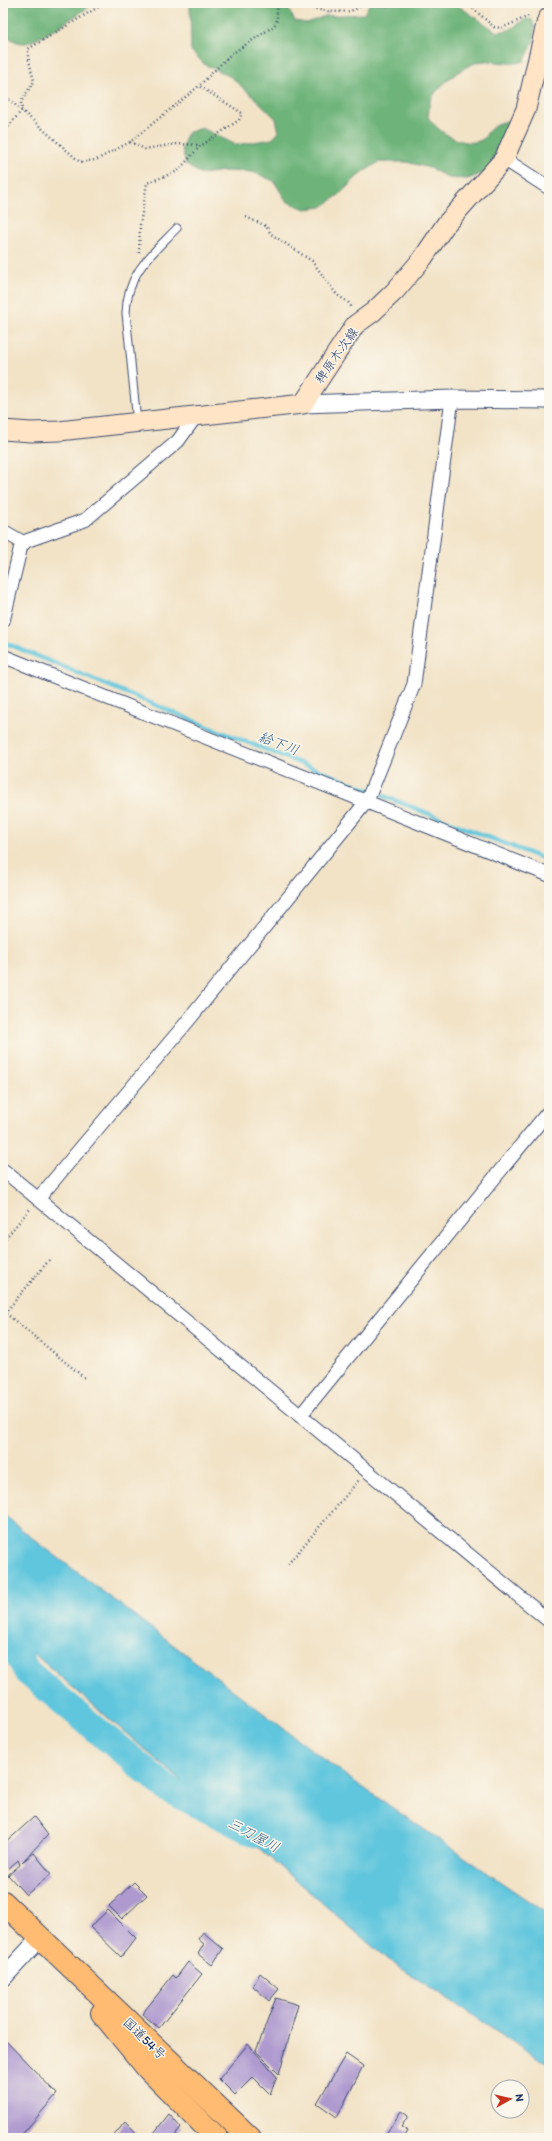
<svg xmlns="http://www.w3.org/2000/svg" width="552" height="2141" font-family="Itim,'Klee One',sans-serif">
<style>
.forest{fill:#6eb47a;stroke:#44726c}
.water{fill:#60c6dd;stroke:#3e7a9e}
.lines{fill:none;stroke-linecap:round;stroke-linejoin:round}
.stream{stroke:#60c6dd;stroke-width:4.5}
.river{stroke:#60c6dd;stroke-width:27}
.building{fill:#ae9acf}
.service-casing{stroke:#3b4a6e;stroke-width:9}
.minor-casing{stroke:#3b4a6e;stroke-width:15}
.tertiary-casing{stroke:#3b4a6e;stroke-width:19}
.secondary-casing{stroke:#3b4a6e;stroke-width:21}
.trunk-casing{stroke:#3b4a6e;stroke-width:24}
.path{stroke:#3b4a6e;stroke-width:2.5;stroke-dasharray:1 3;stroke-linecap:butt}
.service{stroke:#fff;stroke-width:7}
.minor{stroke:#fff;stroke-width:13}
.tertiary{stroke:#fff;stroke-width:17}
.secondary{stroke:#ffe4c6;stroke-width:19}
.trunk{stroke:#ffbb71;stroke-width:22}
.labels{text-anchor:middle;stroke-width:3;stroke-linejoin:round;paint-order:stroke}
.street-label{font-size:13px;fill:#1b2f5e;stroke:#fbf7ec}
.water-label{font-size:14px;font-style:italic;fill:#305c84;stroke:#fbf7ec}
</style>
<rect width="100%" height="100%" fill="#fbf7ec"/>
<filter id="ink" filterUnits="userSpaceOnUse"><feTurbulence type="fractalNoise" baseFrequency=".025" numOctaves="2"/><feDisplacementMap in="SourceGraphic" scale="8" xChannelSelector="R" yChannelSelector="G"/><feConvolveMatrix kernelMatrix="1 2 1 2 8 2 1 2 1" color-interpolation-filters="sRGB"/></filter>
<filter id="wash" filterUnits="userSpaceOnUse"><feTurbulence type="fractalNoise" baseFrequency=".012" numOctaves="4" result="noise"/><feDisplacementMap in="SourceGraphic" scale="16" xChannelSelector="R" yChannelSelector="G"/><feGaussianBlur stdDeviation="0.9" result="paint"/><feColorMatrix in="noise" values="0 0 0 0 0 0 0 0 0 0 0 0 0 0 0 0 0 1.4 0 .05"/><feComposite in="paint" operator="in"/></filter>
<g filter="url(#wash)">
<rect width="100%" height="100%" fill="#f2e3c7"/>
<!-- forest -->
<g class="forest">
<path d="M3,3H96C81,11 36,45 22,43C14,42 8,37 3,32Z"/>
<path d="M190,3H285L295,21L307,23L325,16L364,14L370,3H454L497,32L509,30L526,19L532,20C539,35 531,47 524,61C510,66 499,61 485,61C468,61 437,86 430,101C429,106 429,112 428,117C437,132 466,150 483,139C486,137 486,134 488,132C495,123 503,122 513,120L515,124L486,172L468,179L449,178L430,168L407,162H379L360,174L340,194L322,207L305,209L286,201L274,181L253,172L224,171L201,174L186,165L182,149L187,133L202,128L236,145L272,139L279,132L276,119L259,102L231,77L204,64L191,51Z"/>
</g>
<!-- water -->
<path class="water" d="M3,1514L32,1538L349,1778L549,1915V2065L387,1959L3,1627Z"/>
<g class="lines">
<!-- stream -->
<path class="stream" d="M3,642L211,728L549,861"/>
<!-- river -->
<path class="river" d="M3,1625L27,1672L169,1790L256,1834"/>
</g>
<g id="blocks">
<!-- building -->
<g class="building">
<path d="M34,1817L48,1835L22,1862L34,1853L51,1874L26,1895L8,1875L20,1865L18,1860L6,1871L3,1867V1845Z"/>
<path d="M134,1882L147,1895L122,1919L109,1906Z"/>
<path d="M108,1910L136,1938L121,1957L90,1927Z"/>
<path d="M203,1932L223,1949L212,1965L198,1954L204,1944L198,1939Z"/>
<path d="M188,1962L202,1974L159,2028L142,2014L173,1975L176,1978Z"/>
<path d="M260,1973L279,1989L269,2001L253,1986Z"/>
<path d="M276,1998L298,2005L279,2074L256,2051Z"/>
<path d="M3,2038L57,2094L19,2138H3Z"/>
<path d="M248,2044L277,2077L270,2094L253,2077L235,2095L219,2079Z"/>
<path d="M346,2054L363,2066L337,2117L317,2103Z"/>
<path d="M401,2111L408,2116L401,2127L408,2131L404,2138H384Z"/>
<path d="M169,2114L181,2128L173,2138H150Z"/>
<path d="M125,2122L140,2138H112Z"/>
</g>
</g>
</g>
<g filter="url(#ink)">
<use href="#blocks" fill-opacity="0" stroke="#3b4a6e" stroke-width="1"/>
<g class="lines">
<!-- service casing -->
<g class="service-casing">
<path id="service" d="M137,422L126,313C127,273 151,255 177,228"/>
</g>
<!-- minor casing -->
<g class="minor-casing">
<g id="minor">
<path d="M504,159L549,188"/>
<path d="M3,531L24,543"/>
<path d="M3,621L21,546L26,541L85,520L178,441L196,416"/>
<path d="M3,656L549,875"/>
<path d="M3,1170L549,1621"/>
<path d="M38,1199L187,1022L367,801L414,684L452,399"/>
<path d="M300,1416L549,1111"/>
</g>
</g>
<!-- tertiary casing -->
<g class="tertiary-casing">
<g id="tertiary">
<path d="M303,404L452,399L549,400"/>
<path d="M3,1978L40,1938"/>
</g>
</g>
<!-- secondary casing -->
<g class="secondary-casing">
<path id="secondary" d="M3,430L31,432L59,431L303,404L355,325L373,312L395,291L423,258L446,224L504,159L526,109L547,20L549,17"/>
</g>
<!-- trunk casing -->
<g class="trunk-casing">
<g id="trunk">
<path d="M3,1902L250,2138"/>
<path d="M102,2013L148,2069L217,2138"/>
</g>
</g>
<!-- path -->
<g class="path">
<path d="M301,3C313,11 354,18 363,3"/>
<path d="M467,3L494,27L502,28L531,15"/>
<path d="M3,94L80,162L96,160L130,142L199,86L230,55L274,26L277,20V3"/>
<path d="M3,133L22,110L21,102L34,81L28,57V49L105,3"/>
<path d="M130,142L145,149L177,144L197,145L199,147"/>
<path d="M246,217L266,226L271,234L312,261L337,295L348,302L352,308"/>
<path d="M139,253L140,225L147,183L178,171L199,147L239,120L242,113L199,86"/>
<path d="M3,1241L30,1209"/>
<path d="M3,1311L86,1379"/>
<path d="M5,1313L50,1259"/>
<path d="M288,1564L359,1480"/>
</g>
<!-- service -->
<use href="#service" class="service"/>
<!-- minor -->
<use href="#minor" class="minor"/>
<!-- tertiary -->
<use href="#tertiary" class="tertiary"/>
<!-- secondary -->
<use href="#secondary" class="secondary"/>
<!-- trunk -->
<use href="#trunk" class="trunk"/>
</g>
</g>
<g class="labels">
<!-- street labels -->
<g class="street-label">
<text transform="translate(336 355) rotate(-55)" y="5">稗原木次線</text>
<text transform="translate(145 2038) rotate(44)" y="5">国道54号</text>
</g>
<!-- water labels -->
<g class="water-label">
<text transform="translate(279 743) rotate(21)" y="5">給下川</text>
<text transform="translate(254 1835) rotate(28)" y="5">三刀屋川</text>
</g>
</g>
<!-- margin -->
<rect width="552" height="2141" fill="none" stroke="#fbf7ec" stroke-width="16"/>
<!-- north arrow -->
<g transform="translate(510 2099) rotate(82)"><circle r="19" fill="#fbf7ec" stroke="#a1a7b3"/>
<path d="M0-3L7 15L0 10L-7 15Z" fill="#c8321e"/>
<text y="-6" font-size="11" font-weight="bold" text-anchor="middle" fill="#1b2f5e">N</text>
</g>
</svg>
